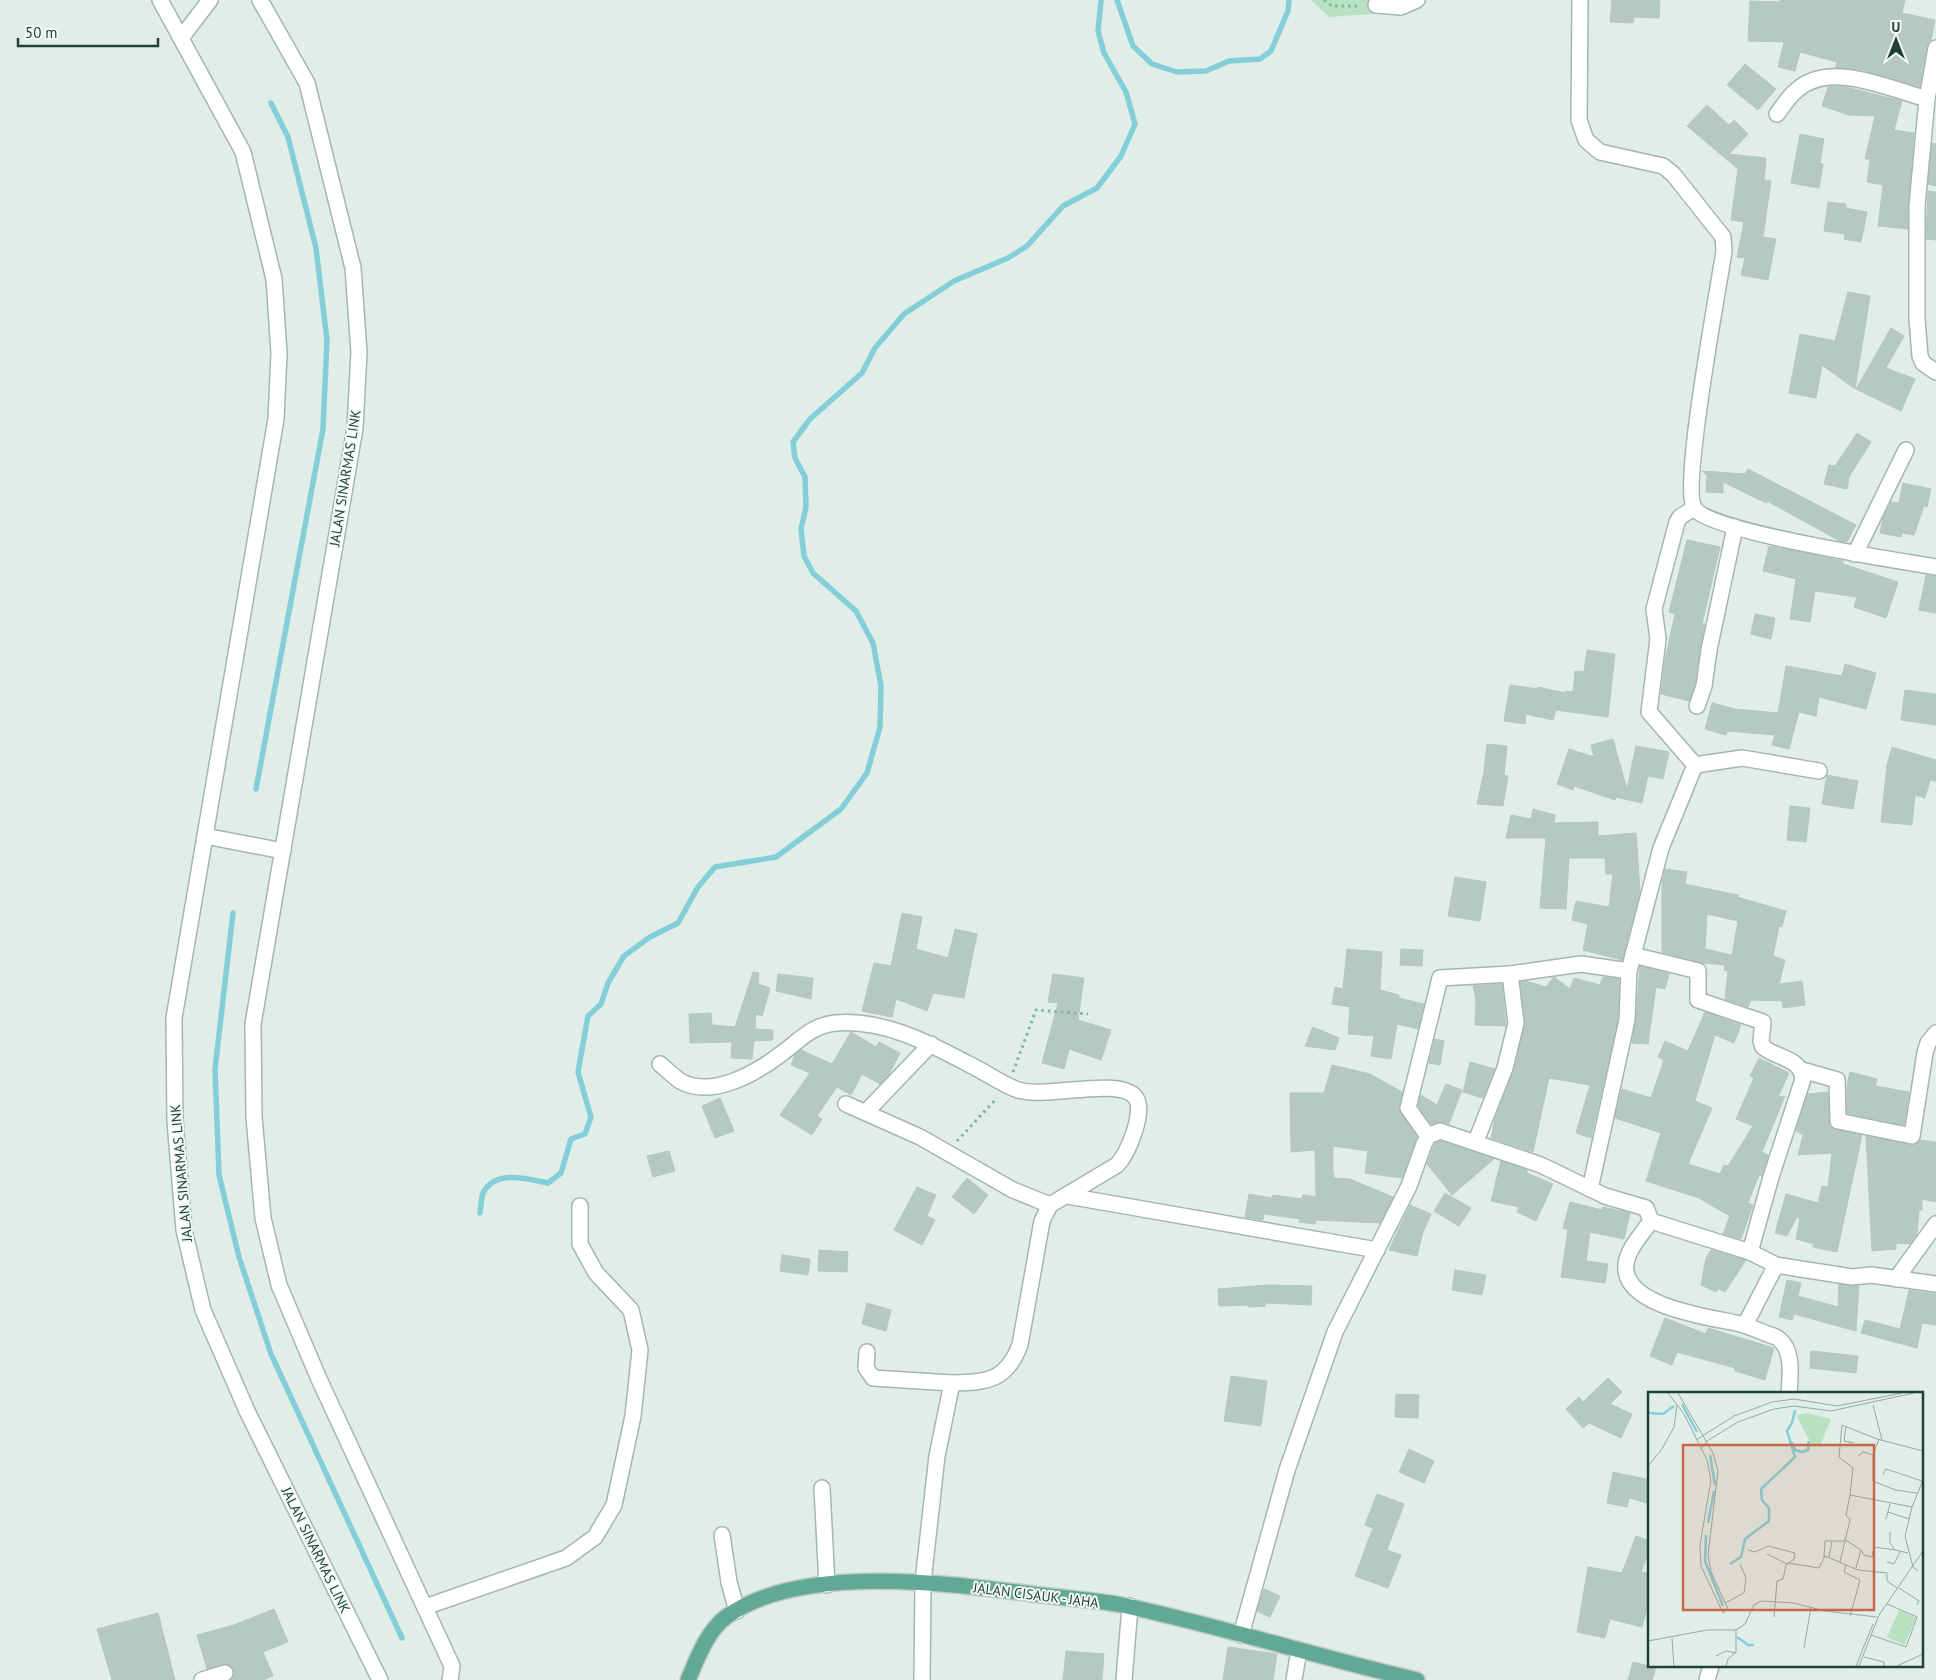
<svg xmlns="http://www.w3.org/2000/svg" width="1936" height="1680" font-family="'PT Sans',sans-serif">
<style>
.green{fill:#b8e1c2}
.lines{fill:none;stroke-linecap:round;stroke-linejoin:round}
.stream{stroke:#83ced9;stroke-width:5.5}
.building{fill:#b6c9c1;stroke:#b3c8bf;fill-rule:evenodd}
.minor-casing{stroke:#a3b7af;stroke-width:18}
.major-casing{stroke:#c0cac7;stroke-width:18}
.path{stroke:#7eb5a3;stroke-width:3;stroke-dasharray:2.5 4;stroke-linecap:butt}
.minor{stroke:#fff;stroke-width:15}
.major{stroke:#61a995;stroke-width:15}
.labels{text-anchor:middle;stroke-width:4;stroke-linejoin:round;paint-order:stroke}
.street-label{font-size:14px;fill:#1f4137;stroke:#f3faf6}
.inset-river{fill:none;stroke:#83ced9;stroke-width:2.5}
.inset-road{fill:none;stroke:#93a9a1;stroke-width:1}
.view{fill:#c76948;fill-opacity:0.15;stroke:#c76948;stroke-width:2.5}
.inset-edge{fill:none;stroke:#1f4137;stroke-width:2.5}
</style>
<rect width="100%" height="100%" fill="#e1eee8"/>
<!-- green -->
<path class="green" d="M1311,0H1394L1387,13L1329,17Z"/>
<g class="lines">
<!-- stream -->
<g class="stream">
<path d="M1117,0L1133,46L1152,64L1177,72L1206,71L1229,61L1260,59L1271,51L1288,11L1289,0"/>
<path d="M256,789L323,429L327,340L316,248L288,137L271,103"/>
<path d="M233,913L215,1069L219,1175L239,1257L271,1354L402,1638"/>
<path d="M480,1213C481,1207 481,1199 483,1193C495,1169 528,1179 548,1183L561,1173L571,1139L585,1134L591,1117L578,1072L588,1016L601,1004L608,983L624,956L650,937L678,923L698,887L715,867L776,857L841,809L867,773L880,727L881,686L873,643L856,611L813,573L804,556L801,529L806,507L805,477L795,458L793,442L810,419L862,373L875,348L904,314L954,281L1008,258L1027,246L1063,206L1097,188L1121,156L1135,124L1126,92L1104,53L1098,31L1101,0"/>
</g>
</g>
<!-- building -->
<g class="building">
<path d="M1612,0H1660L1659,18L1634,17L1633,23L1610,22Z"/>
<path d="M1780,0H1905L1902,13L1935,20L1931,41L1927,46L1920,87L1863,70L1835,68L1837,62L1800,52L1795,71L1778,67L1784,42L1748,41L1750,1L1780,2Z"/>
<path d="M1745,64L1776,89L1758,110L1727,85Z"/>
<path d="M1842,86L1902,101L1894,130L1914,133L1908,229L1878,226L1883,185L1867,182L1870,159H1865L1875,116L1849,115L1822,106L1828,87Z"/>
<path d="M1707,105L1729,125L1734,120L1748,134L1729,154L1766,158L1764,180L1771,181L1763,237L1776,239L1768,280L1741,275L1745,258L1737,257L1744,222L1731,220L1738,169L1687,126Z"/>
<path d="M1800,134L1824,139L1820,163L1823,164L1819,188L1791,183Z"/>
<path d="M1932,143L1936,144V186L1928,184Z"/>
<path d="M1928,191L1936,192V240L1926,239Z"/>
<path d="M1828,202L1846,204V208L1867,212L1861,242L1844,239L1845,234L1824,231Z"/>
<path d="M1848,292L1870,296L1855,389L1822,365L1816,398L1789,393L1800,334L1835,341Z"/>
<path d="M1891,328L1904,336L1886,368L1915,379L1901,411L1856,389Z"/>
<path d="M1857,433L1871,442L1849,477L1847,489L1824,484L1829,465L1835,466Z"/>
<path d="M1748,469L1856,525L1847,542L1840,541L1767,501L1766,503L1723,482V493L1706,492L1707,475L1702,471L1745,474Z"/>
<path d="M1903,483L1931,489L1927,507L1924,506L1914,535L1902,533L1901,537L1880,533L1883,518L1891,502L1899,503Z"/>
<path d="M1687,540L1720,547L1702,624H1705L1695,684L1689,701L1661,694L1665,660L1675,614L1669,612Z"/>
<path d="M1769,546L1843,561V564L1898,582L1886,618L1854,607L1857,597L1815,591L1810,622L1790,619L1796,579L1763,571Z"/>
<path d="M1926,575L1936,576V613L1919,610Z"/>
<path d="M1755,614L1775,618L1771,639L1751,634Z"/>
<path d="M1587,650L1615,654L1608,717L1556,710L1553,720L1526,714L1525,724L1504,721L1510,685L1538,689V687L1565,693V691L1573,692L1575,671L1584,672Z"/>
<path d="M1845,664L1876,673L1866,709L1819,697L1816,716L1799,712L1789,749L1772,745L1775,735L1727,731L1726,735L1705,729L1712,703L1735,709L1778,713L1786,666L1842,676Z"/>
<path d="M1905,690L1936,694V725L1901,720Z"/>
<path d="M1613,739L1627,789L1636,746L1669,752L1663,779L1648,776L1642,803L1616,797L1615,800L1574,786L1573,790L1557,784L1569,749L1594,757L1591,745Z"/>
<path d="M1487,744L1507,746L1504,775L1508,776L1503,806L1477,804L1484,772Z"/>
<path d="M1892,747L1936,760V781L1930,780L1925,798L1915,795L1912,825L1881,822L1887,765Z"/>
<path d="M1827,775L1858,781L1853,809L1822,804Z"/>
<path d="M1790,806L1810,808L1806,842L1787,840Z"/>
<path d="M1533,809L1555,815L1554,823L1598,822V836L1636,833L1640,892L1622,960L1583,950L1588,924L1572,920L1576,901L1609,907L1613,874H1606L1605,858H1569L1566,909L1540,908L1546,838H1506L1511,815L1531,819Z"/>
<path d="M1665,869L1687,872L1685,884L1738,895L1737,897L1786,911L1782,927L1779,926L1773,956L1785,960L1779,984L1802,981L1805,1005L1783,1008L1782,1001L1751,1000L1748,1007L1725,999L1728,971L1724,970L1725,965L1702,963L1662,952V883ZM1707,914L1738,921L1732,955L1705,949Z"/>
<path d="M1455,877L1486,882L1480,921L1448,916Z"/>
<path d="M902,913L922,917L916,949L948,958L955,929L977,934L964,998L933,993L927,1011L896,999L892,1017L862,1011L874,963L891,966Z"/>
<path d="M1347,949L1382,952L1380,990L1399,995V998L1424,1004L1418,1029L1397,1024L1391,1059L1371,1056L1374,1036L1348,1034L1350,1007L1332,1004L1335,987L1343,989Z"/>
<path d="M1401,949L1423,950L1422,966L1400,965Z"/>
<path d="M1640,966L1669,974L1665,989L1656,987L1648,1044L1632,1043L1636,1021Z"/>
<path d="M753,972L759,973L758,984L770,988L762,1016L756,1014L755,1029L773,1030V1040L754,1041L752,1059L731,1058L732,1042L690,1043L689,1014L711,1013L712,1025L735,1027Z"/>
<path d="M778,974L813,978L811,999L776,991Z"/>
<path d="M1053,974L1084,978L1078,1020L1111,1030L1101,1060L1069,1049L1064,1069L1042,1063L1058,1003L1048,1002Z"/>
<path d="M1554,977L1570,989L1574,978L1600,985L1603,977L1619,979L1618,1019L1591,1138L1576,1133L1590,1085L1549,1078L1533,1152L1491,1138L1495,1119L1514,1070L1525,1025L1520,982L1526,981L1546,987Z"/>
<path d="M1502,984L1506,1026L1475,1025L1476,999L1473,986Z"/>
<path d="M1705,1012L1741,1025L1734,1043L1715,1035L1695,1101L1712,1108L1688,1164L1720,1174L1724,1165L1728,1166L1753,1126L1736,1119L1754,1078L1750,1076L1759,1058L1789,1073L1778,1097L1785,1096L1762,1152L1768,1155L1762,1176L1759,1175L1748,1203L1753,1205L1741,1239L1723,1234L1730,1216L1699,1198L1646,1181L1661,1133L1615,1118L1622,1089L1651,1098L1664,1060L1658,1057L1665,1041L1688,1051Z"/>
<path d="M1313,1027L1339,1038L1335,1050L1305,1046Z"/>
<path d="M851,1032L876,1047L879,1042L900,1053L888,1076L880,1084L862,1074L851,1095L837,1087L817,1116L822,1119L812,1135L780,1115L810,1073L791,1065L795,1055L801,1050L832,1064Z"/>
<path d="M1435,1039L1444,1041L1440,1065L1429,1063Z"/>
<path d="M1470,1062L1495,1069L1483,1098L1463,1092Z"/>
<path d="M1332,1065L1370,1074L1402,1092L1399,1110L1417,1137L1402,1178L1365,1173L1368,1151L1333,1146V1170L1328,1169L1333,1171L1334,1178L1350,1179L1393,1197L1380,1223L1316,1220L1315,1224L1299,1222L1300,1219L1264,1214L1263,1220L1245,1217L1249,1194L1272,1198L1273,1195L1302,1199L1303,1195L1316,1197L1315,1150L1291,1152L1290,1093H1324Z"/>
<path d="M1850,1072L1877,1079L1875,1086L1909,1092L1904,1125L1847,1113V1085Z"/>
<path d="M1446,1084L1462,1090L1449,1124L1442,1122L1431,1124L1418,1106L1421,1095L1437,1105Z"/>
<path d="M1828,1092L1830,1126L1836,1130L1862,1135L1837,1252L1813,1247L1814,1244L1796,1239L1800,1219L1797,1217L1787,1236L1775,1233L1786,1194L1818,1203L1822,1186L1828,1187L1832,1153L1798,1155L1803,1135L1796,1131L1808,1094Z"/>
<path d="M720,1098L734,1131L715,1138L702,1106Z"/>
<path d="M1866,1136L1910,1145H1916L1920,1140L1936,1142V1202L1922,1199V1210H1919L1917,1234L1910,1244L1896,1243V1249L1872,1251Z"/>
<path d="M1440,1141L1494,1159L1452,1195L1427,1164L1435,1143Z"/>
<path d="M669,1151L675,1171L653,1177L647,1156Z"/>
<path d="M1501,1161L1527,1170V1173L1553,1184L1536,1221L1517,1212L1519,1207L1491,1201Z"/>
<path d="M967,1178L988,1195L974,1214L952,1197Z"/>
<path d="M917,1187L936,1195L927,1216L935,1220L922,1245L894,1230Z"/>
<path d="M1445,1193L1471,1208L1459,1226L1434,1211Z"/>
<path d="M1570,1202L1602,1210L1603,1207L1630,1213L1624,1239L1590,1232L1586,1261L1608,1264L1605,1283L1561,1277L1568,1230L1563,1228Z"/>
<path d="M1410,1205L1431,1214L1423,1232L1417,1256L1389,1250Z"/>
<path d="M819,1250L848,1252L847,1272L818,1271Z"/>
<path d="M1711,1250L1746,1260L1725,1292L1718,1289L1716,1292L1701,1285L1706,1258Z"/>
<path d="M782,1255L810,1259L808,1275L780,1271Z"/>
<path d="M1455,1270L1486,1275L1482,1295L1452,1290Z"/>
<path d="M1787,1280L1801,1283L1798,1296L1838,1307L1839,1284L1859,1286L1856,1331L1794,1314L1792,1320L1779,1317Z"/>
<path d="M1269,1285L1312,1286L1311,1305L1265,1303V1306L1248,1307V1305L1219,1306L1218,1289Z"/>
<path d="M1909,1290L1936,1294V1325L1922,1323L1917,1348L1861,1333L1865,1320L1900,1329Z"/>
<path d="M867,1303L891,1310L886,1331L862,1324Z"/>
<path d="M1665,1318L1706,1334L1708,1328L1774,1348L1765,1380L1735,1371V1368L1677,1352L1672,1365L1650,1356Z"/>
<path d="M1811,1351L1858,1356L1856,1373L1810,1368Z"/>
<path d="M1231,1376L1267,1381L1261,1426L1224,1421Z"/>
<path d="M1608,1378L1622,1392L1610,1404L1632,1414L1621,1438L1589,1423L1583,1428L1566,1409L1579,1397L1583,1402Z"/>
<path d="M1396,1394L1419,1395L1418,1418L1395,1417Z"/>
<path d="M1409,1449L1434,1461L1424,1483L1399,1472Z"/>
<path d="M1613,1472L1650,1480V1504L1629,1498L1627,1507L1607,1503Z"/>
<path d="M1377,1494L1404,1504L1387,1550L1401,1555L1388,1588L1355,1576L1373,1528L1365,1525Z"/>
<path d="M1636,1536L1650,1541V1548L1641,1572L1650,1574V1597L1642,1627L1610,1619L1605,1638L1577,1632L1588,1567L1622,1573Z"/>
<path d="M1264,1589L1280,1596L1270,1617L1257,1611Z"/>
<path d="M274,1609L288,1642L263,1652L273,1676L263,1680H231L234,1671L228,1664L207,1669L197,1635L234,1625Z"/>
<path d="M158,1613L175,1680H112L97,1629Z"/>
<path d="M1228,1647L1277,1654L1273,1680H1223Z"/>
<path d="M1066,1651L1104,1654L1102,1680H1063Z"/>
<path d="M1633,1662L1656,1668L1652,1680H1628Z"/>
</g>
<g class="lines">
<!-- minor casing -->
<g class="minor-casing">
<g id="minor">
<path d="M160,0L243,152L274,279L279,353L276,419L174,1018L175,1121L184,1230L203,1310L247,1411L380,1680"/>
<path d="M260,0L307,83L353,268L359,352L355,428L253,1024L254,1117L263,1218L279,1285L319,1379L452,1666L450,1680"/>
<path d="M1580,0L1579,120L1586,140L1600,152L1663,166L1673,174L1723,237L1724,251C1719,286 1680,490 1695,509C1712,532 1899,561 1936,567"/>
<path d="M1376,5L1401,7L1417,0"/>
<path d="M181,38L210,0"/>
<path d="M1936,48L1927,99L1917,206V319L1920,356L1923,363L1936,372"/>
<path d="M1777,114C1783,106 1789,96 1797,90C1830,60 1890,89 1927,99"/>
<path d="M1855,554L1906,450"/>
<path d="M1697,706L1704,686L1709,650L1735,527"/>
<path d="M1695,765L1742,758L1819,771"/>
<path d="M205,836L283,851"/>
<path d="M1633,955L1698,971V1000L1763,1022L1761,1041L1763,1047C1778,1059 1800,1057 1803,1079L1771,1177L1750,1252"/>
<path d="M660,1064C666,1069 673,1076 680,1081C712,1099 756,1073 781,1054C800,1040 812,1025 836,1023C887,1019 934,1046 978,1069C991,1076 1004,1085 1018,1090C1046,1099 1121,1076 1136,1098C1145,1112 1128,1154 1117,1165L1050,1205L1042,1221L1020,1345C1006,1381 988,1382 952,1383L937,1456L923,1582L922,1680"/>
<path d="M1802,1070L1837,1080L1838,1121L1912,1136L1925,1053L1928,1043L1936,1033"/>
<path d="M846,1104L920,1137L1013,1190L1050,1205"/>
<path d="M866,1112L931,1044"/>
<path d="M1428,1136L1408,1108L1440,978L1510,974L1581,964L1629,971"/>
<path d="M1476,1141L1505,1068L1516,1023L1510,974"/>
<path d="M1590,1189L1627,1020L1629,971L1633,955L1661,848L1695,765L1649,712L1658,639L1654,609L1677,522L1680,517L1694,508"/>
<path d="M1068,1196L1377,1250"/>
<path d="M1651,1221L1750,1252L1776,1265L1852,1277L1871,1275L1936,1284"/>
<path d="M1896,1279L1936,1224"/>
<path d="M1745,1325L1776,1265"/>
<path d="M867,1352L866,1368L873,1378L952,1383"/>
<path d="M822,1488L827,1585"/>
<path d="M722,1535L729,1582L737,1611"/>
<path d="M425,1607L566,1558L595,1537L614,1505L633,1416L640,1350L631,1310L596,1273L580,1244V1206"/>
<path d="M1241,1635L1287,1470L1335,1332L1409,1186L1424,1144L1428,1136L1440,1131L1541,1165L1605,1196L1646,1208L1651,1221C1643,1233 1628,1248 1626,1264C1621,1306 1708,1317 1736,1323C1746,1325 1755,1329 1765,1333C1769,1335 1776,1336 1779,1339C1794,1352 1790,1376 1789,1394"/>
<path d="M202,1680L225,1673"/>
<path d="M1124,1680L1130,1606"/>
<path d="M1294,1680L1299,1650"/>
<path d="M1707,1680L1711,1666"/>
</g>
</g>
<!-- major casing -->
<g class="major-casing">
<path id="major" d="M688,1680C697,1659 707,1631 726,1617C801,1562 954,1584 1041,1595C1071,1599 1102,1600 1131,1607C1227,1628 1321,1658 1417,1680"/>
</g>
<!-- path -->
<g class="path">
<path d="M1324,0L1332,6H1361"/>
<path d="M1013,1072L1036,1010L1088,1014"/>
<path d="M957,1141L997,1098"/>
</g>
<!-- minor -->
<use href="#minor" class="minor"/>
<!-- major -->
<use href="#major" class="major"/>
</g>
<g class="labels">
<!-- street labels -->
<g class="street-label">
<text transform="translate(345 478) rotate(-81)" y="5">JALAN SINARMAS LINK</text>
<text transform="translate(181 1173) rotate(-95)" y="5">JALAN SINARMAS LINK</text>
<text transform="translate(316 1550) rotate(64)" y="5">JALAN SINARMAS LINK</text>
<text transform="translate(1036 1595) rotate(7)" y="5">JALAN CISAUK - JAHA</text>
</g>
</g>
<!-- overview -->
<g transform="translate(1648 1392)">
<rect width="275" height="275" fill="#e1eee8"/>
<path d="M160,21L183,27L172,54L164,53L148,23ZM251,218L268,226L256,253L239,245Z" fill="#b8e1c2"/>
<path class="inset-river" d="M34,12L49,40M0,21L15,22L26,14M144,50L147,58L154,60L160,58L161,49M62,63L67,93M60,131L66,99M58,143L57,169L75,214M82,172L93,165L97,147L121,129V116L114,108L113,97L147,65L139,39L144,31L147,18M89,245L100,253H106"/>
<path class="inset-road" d="M20,1L36,22L59,68L63,88L52,153L53,174L75,221L80,217L63,180L60,163L70,79L65,61L30,1M225,13L234,48M198,34L196,49L206,51M231,47L225,63V89L247,98L269,101M48,48L86,24L124,10L146,7L189,14L254,1M53,57L59,49L90,30L126,17L146,14L183,19L266,1M210,64L215,60L225,63M0,74L14,57L26,35L29,13M235,82L238,77L274,89M264,115L202,103L205,76L191,65L194,33L229,47L275,59M240,120L261,127M238,127L242,112M242,140V151L247,158L260,161M196,147L213,158L208,176M100,158L107,160L120,154L147,161L146,167L138,173L135,187L129,189L126,225M213,158L216,163L224,165L226,155L247,158M119,162L139,172M176,165L177,149H196M181,165L184,149M192,170L202,128L198,123L202,103M239,170L246,172L252,160M140,171L171,176L177,164L210,178L239,181V189L249,196M198,173L196,180L212,188L202,224M270,179L265,175L257,144L264,115L275,88M251,196L271,209L269,213M77,211L96,201L98,186L92,172M223,243L258,255L269,225L239,212M24,246L26,274M0,249L59,238H88L97,232L106,213L113,209L146,211L177,219L229,225M156,256L163,215M68,264L78,259L88,261M216,265L236,270V274M78,274L80,267L88,260V238M208,274L225,232M211,274L231,223L275,159M249,274L275,262"/>
<path class="view" d="M35,53H226V218H35Z"/>
<rect width="275" height="275" class="inset-edge"/>
</g>
<!-- north arrow -->
<g transform="translate(1896 40)" stroke="#f3faf6" stroke-width="4" paint-order="stroke">
<path d="M0-4L9 19L0 12L-9 19Z" fill="#1f4137"/>
<text y="-8" font-size="14" font-weight="bold" text-anchor="middle" fill="#1f4137">U</text>
</g>
<!-- scale -->
<path d="M18 38v8h140v-8" fill="none" stroke="#1f4137" stroke-width="2.5"/>
<text x="25" y="38" font-size="15" fill="#1f4137" stroke="#f3faf6" stroke-width="4" paint-order="stroke">50 m</text>
</svg>
